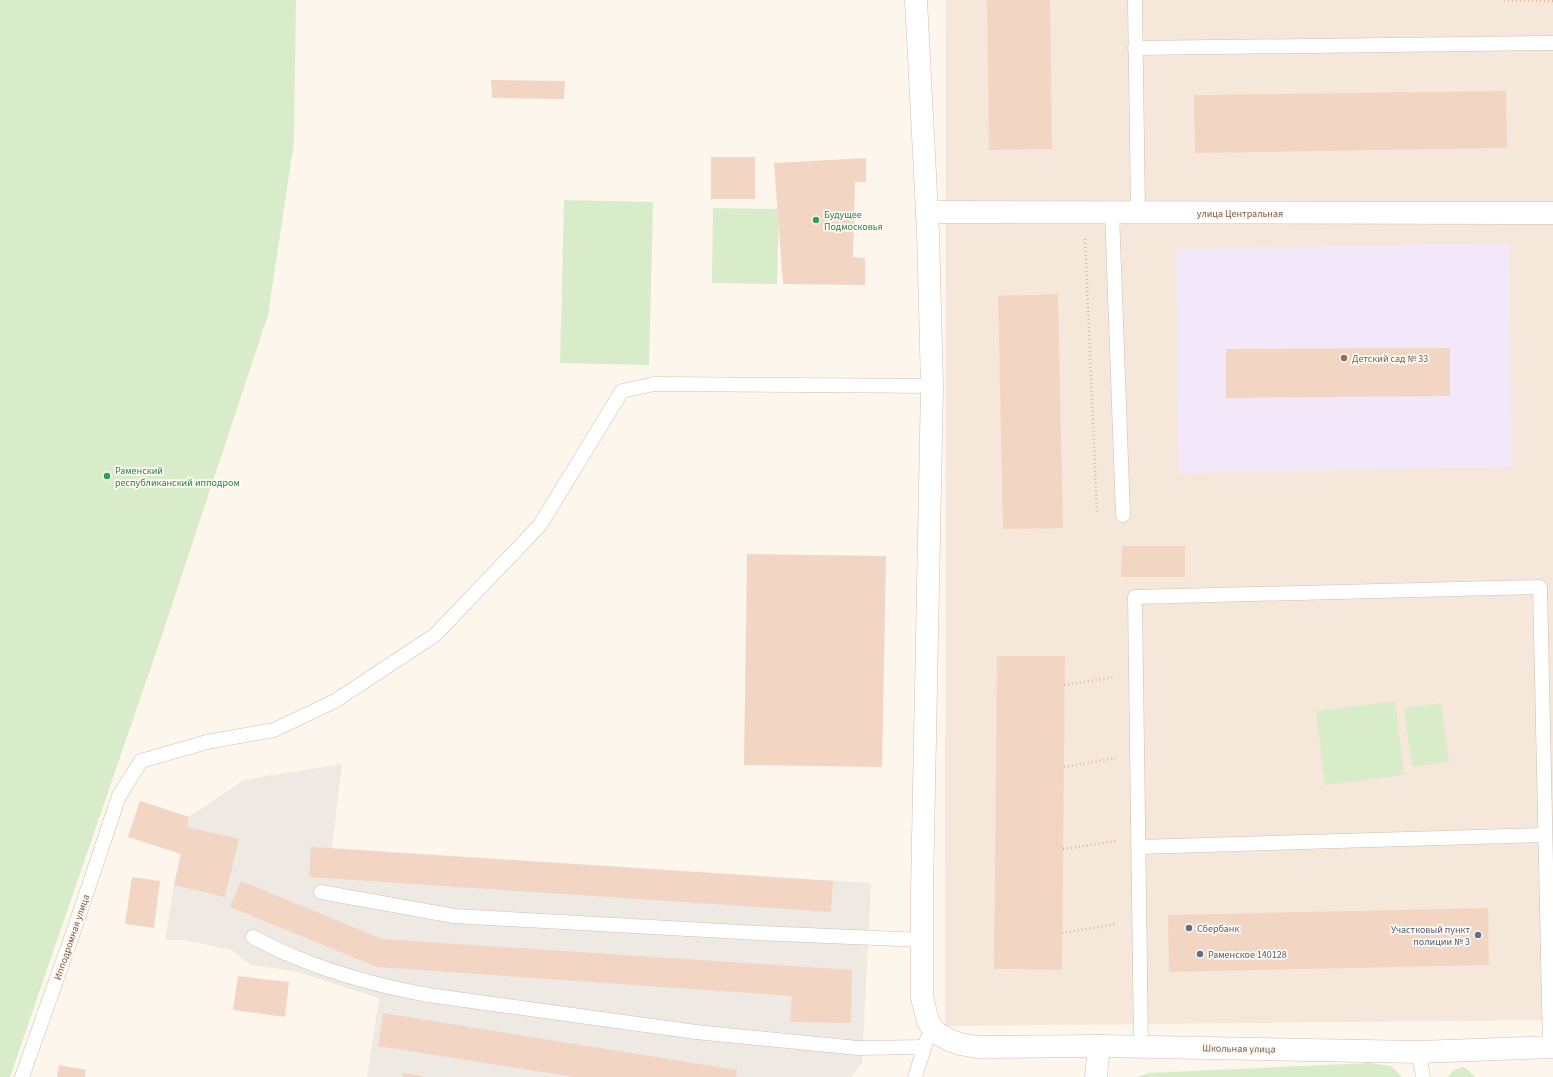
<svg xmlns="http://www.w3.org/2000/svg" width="1553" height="1077" font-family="'Source Sans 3',sans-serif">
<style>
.residential{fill:#f5e8da}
.industrial{fill:#efe9e4}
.education{fill:#f3e8fa}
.green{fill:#d8ecc9}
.building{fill:#f3d5c3}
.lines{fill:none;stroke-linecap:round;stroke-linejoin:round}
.lane-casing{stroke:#d1beb0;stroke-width:15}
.street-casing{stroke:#d1beb0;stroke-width:23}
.path{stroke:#d9b8a5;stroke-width:2.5;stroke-dasharray:1 3;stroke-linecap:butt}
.lane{stroke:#fff;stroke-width:14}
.street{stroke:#fff;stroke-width:22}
.leisure-dot{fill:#2e9e5b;stroke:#fffaf3;stroke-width:1.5}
.education-dot{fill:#8d6e63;stroke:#fffaf3;stroke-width:1.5}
.service-dot{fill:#5c6f8a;stroke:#fffaf3;stroke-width:1.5}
.labels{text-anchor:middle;stroke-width:3.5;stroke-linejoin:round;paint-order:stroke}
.street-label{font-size:10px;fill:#7a5c4d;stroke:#fffaf3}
.leisure-label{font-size:10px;fill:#27864d;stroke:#fffaf3;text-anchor:start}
.education-label{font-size:10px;fill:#785e54;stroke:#fffaf3;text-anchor:start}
.service-label{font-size:10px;fill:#4e5e75;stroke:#fffaf3;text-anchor:start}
</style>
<rect width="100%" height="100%" fill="#fdf6ec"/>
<!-- residential -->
<path class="residential" d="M946,0H1553V1020L945,1026Z"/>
<!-- industrial -->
<path class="industrial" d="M342,764L332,848L871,883L862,1063L851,1077H367L379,998L294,971L251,965L232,950L183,940H165L174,885L181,854L128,837L140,801L189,817L244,780Z"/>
<!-- education -->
<path class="education" d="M1509,243L1512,467L1179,473L1176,249Z"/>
<!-- green -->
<g class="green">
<path d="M0,0H296L294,142L268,315L161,638L10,1077H0Z"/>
<path d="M564,200L653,202L649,365L560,363Z"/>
<path d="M713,208L779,209L777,284L712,283Z"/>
<path d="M1395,701L1404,775L1325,785L1316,711Z"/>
<path d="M1441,703L1449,762L1412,767L1404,708Z"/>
<path d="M1370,1063L1391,1066L1402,1077H1137L1149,1073L1170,1072Z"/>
<path d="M1462,1067L1466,1068L1475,1077H1448L1453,1071Z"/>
</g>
<!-- building -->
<g class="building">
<path d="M987,0H1050L1052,149L989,150Z"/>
<path d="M491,80L565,81L564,99L492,98Z"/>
<path d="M1506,91L1507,148L1195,153L1194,95Z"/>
<rect x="711" y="157" width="44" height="42"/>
<path d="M866,158V182H855L853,257L865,258V285L783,284L774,163Z"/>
<path d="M1058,294L1063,528L1003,529L998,296Z"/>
<path d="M1450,348V396L1226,398V349Z"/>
<path d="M1122,546H1185V577H1121Z"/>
<path d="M747,554L886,556L882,767L744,765Z"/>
<path d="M997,656H1065L1062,970L994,969Z"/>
<path d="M140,801L189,817L187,827L239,839L225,897L174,885L181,854L128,837Z"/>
<path d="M311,847L833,881L831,912L309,877Z"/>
<path d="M132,877L160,881L154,928L125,924Z"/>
<path d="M241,881L382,939L852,970L851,1023L790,1022L792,996L377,967L230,907Z"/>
<path d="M1488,908L1489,965L1169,972L1168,915Z"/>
<path d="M238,976L289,982L285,1017L233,1010Z"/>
<path d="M383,1013L737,1070L736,1077H574L378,1046Z"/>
<path d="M59,1065L86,1070L85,1077H57Z"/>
<path d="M403,1073L422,1076V1077H402Z"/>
</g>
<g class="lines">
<!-- lane casing -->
<g class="lane-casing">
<g id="lane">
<path d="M1135,0L1138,212"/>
<path d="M1135,48L1553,43"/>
<path d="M1112,212L1123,515"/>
<path d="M1139,847L1544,835"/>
<path d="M321,892L454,916L759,933L922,940"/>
<path d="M253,937C268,945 284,953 300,959C341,976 385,987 428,995L696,1032L858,1048L924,1047"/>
<path d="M1141,1046L1135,597L1540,587L1550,1047"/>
<path d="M1419,1052L1423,1077"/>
<path d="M22,1077L73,933L119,796L141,761L207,742L274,730L335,701L435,635L540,525L622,391L654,384L932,386"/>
<path d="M915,1077L927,1039"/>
</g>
</g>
<!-- street casing -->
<g class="street-casing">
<g id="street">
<path d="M916,0L928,232L932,386L922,890V997L928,1021L935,1032L949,1040L960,1044L977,1047L1099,1046L1419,1052L1553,1047"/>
<path d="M927,212L1553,213"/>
<path d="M1096,1077L1099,1046"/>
</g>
</g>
<!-- path -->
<g class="path">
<path d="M1504,0L1553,1"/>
<path d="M1085,239L1097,514"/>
<path d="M1064,685L1115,677"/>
<path d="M1064,767L1116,758"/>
<path d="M1063,849L1116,841"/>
<path d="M1062,933L1117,924"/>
</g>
<!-- lane -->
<use href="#lane" class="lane"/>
<!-- street -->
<use href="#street" class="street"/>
</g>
<!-- markers -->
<g class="leisure-dot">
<circle cx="816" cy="220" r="4"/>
<circle cx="107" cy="476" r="4"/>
</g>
<circle class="education-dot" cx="1344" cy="358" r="4"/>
<g class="service-dot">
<circle cx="1189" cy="928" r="4"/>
<circle cx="1478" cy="935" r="4"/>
<circle cx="1200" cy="954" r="4"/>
</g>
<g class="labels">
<!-- street labels -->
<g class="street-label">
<text x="1240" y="217">улица Центральная</text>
<text transform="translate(71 937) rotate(-71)" y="4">Ипподромная улица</text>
<text transform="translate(1239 1048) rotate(1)" y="4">Школьная улица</text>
</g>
<!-- leisure labels -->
<g class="leisure-label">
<text x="824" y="218">Будущее<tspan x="824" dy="12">Подмосковья</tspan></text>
<text x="115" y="474">Раменский<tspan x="115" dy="12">республиканский ипподром</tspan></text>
</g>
<!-- education labels -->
<g class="education-label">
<text x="1352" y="362">Детский сад № 33</text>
</g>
<!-- service labels -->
<g class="service-label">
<text x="1197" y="932">Сбербанк</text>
<text x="1470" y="933" text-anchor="end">Участковый пункт<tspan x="1470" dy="12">полиции № 3</tspan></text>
<text x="1208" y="958">Раменское 140128</text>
</g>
</g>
</svg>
